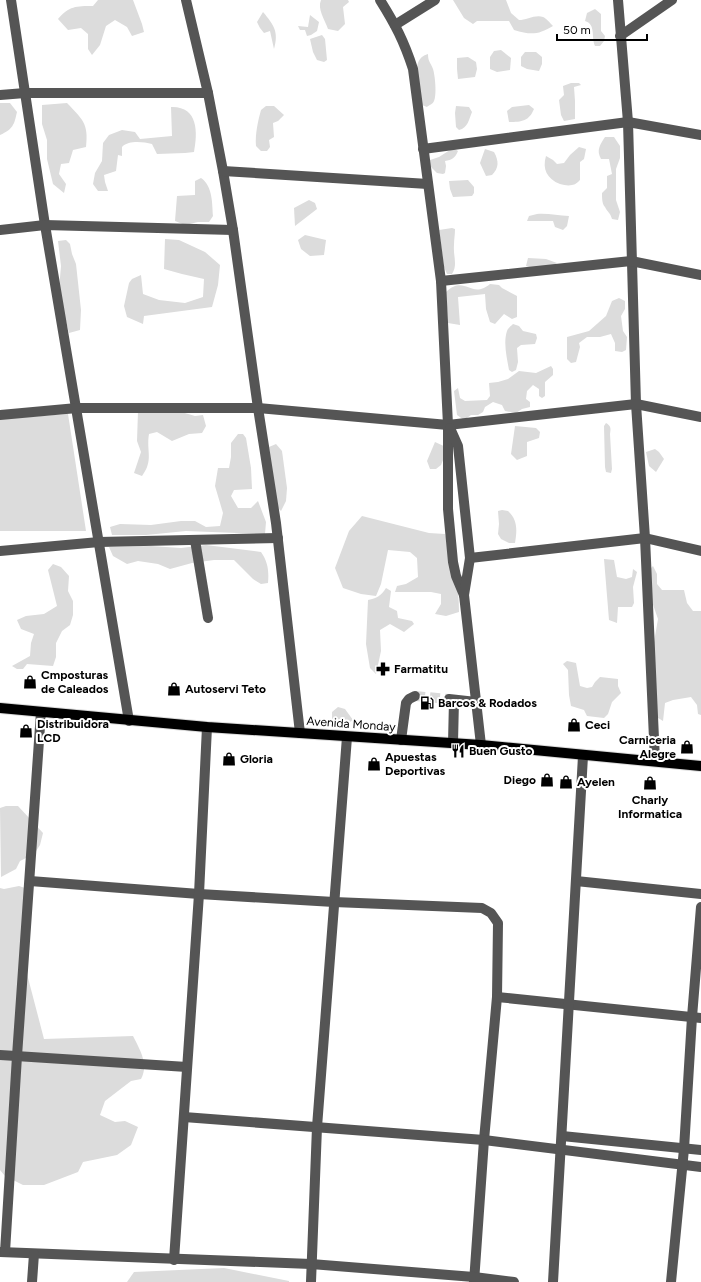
<svg xmlns="http://www.w3.org/2000/svg" width="701" height="1282" font-family="Figtree,sans-serif">
<style>
.green{fill:#dcdcdc}
.lines{fill:none;stroke-linecap:round;stroke-linejoin:round}
.minor-tunnel{stroke:#d9d9d9;stroke-width:10;stroke-dasharray:10 5;stroke-linecap:butt}
.major-casing{stroke:#dbdbdb;stroke-width:12}
.minor{stroke:#555;stroke-width:10}
.major{stroke:#000;stroke-width:10}
.labels{text-anchor:middle;stroke-width:4;stroke-linejoin:round;paint-order:stroke}
.poi-label{font-size:12px;font-weight:bold;fill:#000;stroke:#fff;text-anchor:start}
.street-label{font-size:12px;fill:#000;stroke:#fff}
</style>
<rect width="100%" height="100%" fill="#fff"/>
<!-- green -->
<g class="green">
<path d="M98,0H133L142,24L144,32L132,36L127,27L115,20L106,26L100,45L92,55L88,49V34L81,28L68,30L58,19C69,6 76,6 93,6Z"/>
<path d="M321,0H348L349,2L343,7L345,24L338,31L328,29C325,20 317,9 321,0Z"/>
<path d="M453,0H506L511,13L519,20C526,20 536,14 543,17C546,18 550,23 553,26C538,35 531,35 514,30L509,21H477L473,24L464,18Z"/>
<path d="M595,9L601,14V31L605,36L604,41L600,46H595C591,37 596,24 585,21L587,13Z"/>
<path d="M263,12C274,25 279,32 274,49L270,31L264,33L260,28L257,22Z"/>
<path d="M310,15L319,22L317,31L311,35L307,36L305,30H300L298,26L308,27Z"/>
<path d="M322,35L325,39L327,60L324,62L317,60L313,52L310,39Z"/>
<path d="M501,50L511,58L510,70L497,72L490,69V57L494,51Z"/>
<path d="M525,52H536L542,57V64L539,71L527,69L521,66V57Z"/>
<path d="M428,54C428,62 431,63 433,69C435,75 437,95 434,101C433,104 429,105 427,107L422,105C420,91 408,59 428,54Z"/>
<path d="M468,57L476,62L477,69L475,77L458,79L457,69V58Z"/>
<path d="M571,83H579L581,85L574,87L575,101V119L564,121L561,115L559,100L564,95L563,86Z"/>
<path d="M0,103H10L17,112C14,125 13,129 0,135Z"/>
<path d="M67,103C82,119 89,123 86,147L73,150L69,163L61,164L59,174L66,184L64,193L53,184L47,159V140L42,124V105Z"/>
<path d="M529,105L534,109C529,121 522,122 509,122L507,111L512,107Z"/>
<path d="M266,106H274L284,115L278,121L273,123L274,137L269,140L270,147L267,151H261L256,146C255,134 258,121 261,110Z"/>
<path d="M456,106L469,107L472,112C469,119 468,128 459,130L456,127L455,113Z"/>
<path d="M171,107C198,106 198,132 194,152L185,153L157,154L152,144C143,142 129,140 122,147V156L118,155L116,171L104,175L105,182L108,191H98L93,184L95,173L102,161L103,143L109,135L122,130L135,132L140,139L172,136Z"/>
<path d="M605,137H614L620,146V158L616,169V200L620,212L618,220L612,219C610,212 608,213 605,207C602,204 602,198 602,193L607,188V176L612,174L609,159H601C596,150 600,145 605,137Z"/>
<path d="M579,147L586,149L584,159L580,162V180C578,182 575,185 572,185C568,186 564,185 560,184C547,179 542,169 546,156L553,160L557,164L564,163L570,155Z"/>
<path d="M453,148L458,151C455,158 452,160 445,161L446,166L445,173L443,174L437,173L430,166V160L439,157Z"/>
<path d="M485,149L494,152C499,161 499,168 492,175L486,176L480,163Z"/>
<path d="M201,178C213,186 212,204 213,216L209,222H198L185,225L175,221L177,196L195,195V181Z"/>
<path d="M468,180L474,187V193L472,196L453,197L450,189L449,181Z"/>
<path d="M309,200L315,203L317,209L295,226L294,208Z"/>
<path d="M537,214C548,213 558,216 569,216L567,226L563,230L555,227L553,221H527L529,216Z"/>
<path d="M452,228L455,229C455,235 454,239 454,245C453,256 458,265 452,274H447L444,267L439,230Z"/>
<path d="M305,235L326,240L324,255L310,256L301,249L298,240Z"/>
<path d="M165,239L179,240L205,252L220,265L218,285L212,307L144,316L143,324L127,317L124,306L129,283L132,279L141,275L143,294L159,300L185,303L203,297L204,279L182,274L164,269Z"/>
<path d="M66,240L70,244L72,254L76,264L81,310L80,330L69,333L66,321L58,301L61,266L58,241Z"/>
<path d="M528,258L546,259L557,263C550,268 534,269 526,266Z"/>
<path d="M490,284L499,285L502,288L517,296V317L512,319L504,314L495,324L490,322L486,309L485,294L458,297L460,325L448,323L446,292C465,274 471,300 490,284Z"/>
<path d="M619,298L625,301V309L621,316L623,331L627,337L626,350L622,352L615,351V343L611,334L600,337H587L579,343L580,347L576,362L571,363L567,359V337L589,331L606,316L612,301Z"/>
<path d="M513,324L519,326L523,331L536,334L537,338L535,344L521,345L517,348L518,362L516,370L512,372L509,370C507,358 503,343 507,331C508,328 511,326 513,324Z"/>
<path d="M551,366L553,369V375L545,382V396L542,398L539,396V389L533,385L527,391L526,399L530,402V407L522,409L516,413L505,411L502,405L493,402L485,407L483,412L478,415H471L464,420L457,415L454,391L458,388L460,398L465,401L487,400L490,396L489,383L498,382L508,379L519,371L536,373Z"/>
<path d="M138,411H178L195,416L203,415L206,426L202,433L189,434L172,441L157,432L149,434C146,451 154,460 142,476L134,473L141,452L137,441Z"/>
<path d="M68,414L86,531H0V419Z"/>
<path d="M606,423C611,426 611,428 610,434L612,469L611,473L606,472L605,467L604,426Z"/>
<path d="M515,426L536,428L540,432L539,438L527,442V456L517,460L511,454Z"/>
<path d="M238,434H243L246,438L251,468L252,489L234,490L231,496L238,508H251L258,501L266,522L265,534L186,531L146,535H112L110,527L120,524L151,525L181,521H195L206,527L220,526L223,513L215,486L218,468H229L231,457V443Z"/>
<path d="M435,442L448,448L441,465L436,469H430L427,461Z"/>
<path d="M276,444L282,451L287,488L286,501L281,511L275,505L269,447Z"/>
<path d="M655,449L659,452L664,459L656,472L649,466L646,452Z"/>
<path d="M502,510L508,511C518,520 517,531 515,543H509L501,539L498,534L499,524L498,511Z"/>
<path d="M362,516L429,533L445,534C454,559 459,586 459,612L446,616L435,614L441,604V594L431,592H395L397,586L406,584L418,577L417,558L410,552L388,550L381,584L376,596L361,594L343,588L335,568L349,531Z"/>
<path d="M206,545L261,552C268,562 269,571 268,583L261,584L253,579L234,560H214L192,563L170,569L158,564L138,561L127,564L113,556L109,547L151,546L181,548Z"/>
<path d="M604,559L614,560L617,577L626,579L632,577L633,569L637,572L633,587L634,603L632,607H618L617,623L609,620Z"/>
<path d="M53,564L61,567L69,576L68,591L73,601V615L70,625L62,631L56,643V657L53,666L27,664L23,669H17L12,666L30,656L31,643L34,634L21,629L17,620L26,616L44,614L57,606L48,570Z"/>
<path d="M653,566L657,574V584L662,590H684L687,603L693,611H701V715L698,714L697,705L691,697L673,700L665,703L663,721L655,716L654,642L658,619L649,593L648,571Z"/>
<path d="M386,588L391,591L389,607L397,611L398,618L412,621L414,624L404,632L390,624L380,630L381,651L376,674L370,668L366,644L368,600C377,598 381,596 386,588Z"/>
<path d="M567,661L576,663L580,686L587,688L592,687L595,682L600,677L618,679V686L621,693L612,702L608,714L604,718L587,716L584,710L571,706L569,695L568,670L563,664Z"/>
<path d="M338,707L345,709L353,720L341,728L332,726V712Z"/>
<path d="M6,806H18L43,833L40,845L34,854L20,861L16,869L1,877L0,808Z"/>
<path d="M19,886L25,888L21,951L44,1039L133,1036C140,1050 149,1064 141,1079L131,1081L105,1101L100,1115L115,1122L125,1121L138,1127L131,1145L117,1155L83,1162L78,1172L44,1185H23L5,1176L0,1170V888L4,889Z"/>
<path d="M224,1268L289,1281V1282H127L134,1272Z"/>
</g>
<g class="lines">
<!-- minor-tunnel -->
<path class="minor-tunnel" d="M415,696L449,699"/>
<!-- major casing -->
<g class="major-casing">
<path id="major" d="M0,708L207,727L481,745L701,766"/>
</g>
<!-- minor -->
<g class="minor">
<path d="M11,0L45,225L129,721"/>
<path d="M186,0L208,93L223,171L233,230L258,408L276,523L300,733"/>
<path d="M380,0C395,24 404,41 413,69L441,281L448,425V509L453,562L456,576L464,595"/>
<path d="M618,0L628,122L636,404L645,538L655,761"/>
<path d="M395,25L435,0"/>
<path d="M620,36L672,0"/>
<path d="M0,95L25,93H208"/>
<path d="M423,149L628,122L701,135"/>
<path d="M223,171L428,184"/>
<path d="M0,230L45,225L233,230"/>
<path d="M441,281L631,261L701,275"/>
<path d="M0,415L77,408H258L448,425L636,404L701,417"/>
<path d="M450,428L458,446L470,558L464,595L481,745"/>
<path d="M195,540L208,618"/>
<path d="M0,551L99,542L278,538"/>
<path d="M470,558L645,538L701,551"/>
<path d="M449,699L476,702"/>
<path d="M401,740L406,703L409,699L415,696"/>
<path d="M453,743L454,700"/>
<path d="M30,881L199,894L334,902L482,908L491,913L498,923L497,997L484,1140L474,1282"/>
<path d="M576,881L701,894"/>
<path d="M497,997L701,1018"/>
<path d="M0,1055L187,1067"/>
<path d="M184,1117L484,1140L701,1167"/>
<path d="M562,1136L701,1150"/>
<path d="M0,1252L311,1264L474,1277L514,1282"/>
<path d="M5,1252L17,1056L41,712"/>
<path d="M174,1260L199,894L207,727"/>
<path d="M32,1282L34,1254"/>
<path d="M311,1282L317,1127L347,737"/>
<path d="M553,1282L583,756"/>
<path d="M671,1282L684,1149L692,1017L701,907"/>
</g>
<!-- major -->
<use href="#major" class="major"/>
</g>
<!-- icons -->
<defs>
<g id="pharmacy-bare" transform="scale(1.08)"><path d="M-2-6h4v4h4v4h-4v4h-4v-4h-4v-4h4Z" fill="#000" stroke="#fff" stroke-width="2.5" paint-order="stroke"/></g>
<g id="shop-bare" transform="scale(1.08)"><path d="M-5-2.5h2.3a2.7 3.5 0 0 1 5.4 0H5L5.5 6h-11ZM-1.5-2.5h3a1.5 2.3 0 0 0-3 0Z" fill="#000" stroke="#fff" stroke-width="2.5" paint-order="stroke"/></g>
<g id="fuel-bare" transform="scale(1.08)"><path d="M-5.5-6h7V0h2V4h1.3V-2.5L3-4.5l.8-.8L6-3V5H2.5V1h-1V6h-7ZM-4.2-4.7v3.2H.2V-4.7Z" fill="#000" stroke="#fff" stroke-width="2.5" paint-order="stroke"/></g>
<g id="restaurant-bare" transform="scale(1.08)"><path d="M-5-6h1v4h1v-4h1v4h1v-4h1v5L-1.5 .5V6h-2V.5L-5-1ZM5-6V6H3V1.5H1.5Q1.5-4 5-6Z" fill="#000" stroke="#fff" stroke-width="2.5" paint-order="stroke"/></g>
</defs>
<g fill-rule="evenodd">
<use href="#pharmacy-bare" x="383" y="669"/>
<use href="#shop-bare" x="30" y="682"/>
<use href="#shop-bare" x="174" y="689"/>
<use href="#fuel-bare" x="427" y="703"/>
<use href="#shop-bare" x="574" y="725"/>
<use href="#shop-bare" x="26" y="731"/>
<use href="#shop-bare" x="687" y="747"/>
<use href="#restaurant-bare" x="458" y="751"/>
<use href="#shop-bare" x="229" y="759"/>
<use href="#shop-bare" x="374" y="764"/>
<use href="#shop-bare" x="547" y="780"/>
<use href="#shop-bare" x="566" y="782"/>
<use href="#shop-bare" x="650" y="783"/>
</g>
<g class="labels">
<!-- poi labels -->
<g class="poi-label">
<text x="394" y="673">Farmatitu</text>
<text x="41" y="679">Cmposturas<tspan x="41" dy="14">de Caleados</tspan></text>
<text x="185" y="693">Autoservi Teto</text>
<text x="438" y="707">Barcos &amp; Rodados</text>
<text x="37" y="728">Distribuidora<tspan x="37" dy="14">LCD</tspan></text>
<text x="585" y="729">Ceci</text>
<text x="676" y="744" text-anchor="end">Carniceria<tspan x="676" dy="14">Alegre</tspan></text>
<text x="469" y="755">Buen Gusto</text>
<text x="385" y="761">Apuestas<tspan x="385" dy="14">Deportivas</tspan></text>
<text x="240" y="763">Gloria</text>
<text x="536" y="784" text-anchor="end">Diego</text>
<text x="577" y="786">Ayelen</text>
<text x="650" y="804" text-anchor="middle">Charly<tspan x="650" dy="14">Informatica</tspan></text>
</g>
<!-- street labels -->
<g class="street-label">
<text transform="translate(351 724) rotate(4)" y="4">Avenida Monday</text>
</g>
</g>
<!-- scale -->
<path d="M557 34v6h90v-6" fill="none" stroke="#000000" stroke-width="2"/>
<text x="563" y="34" font-size="12" fill="#000000" stroke="#ffffff" stroke-width="3" paint-order="stroke">50 m</text>
</svg>
